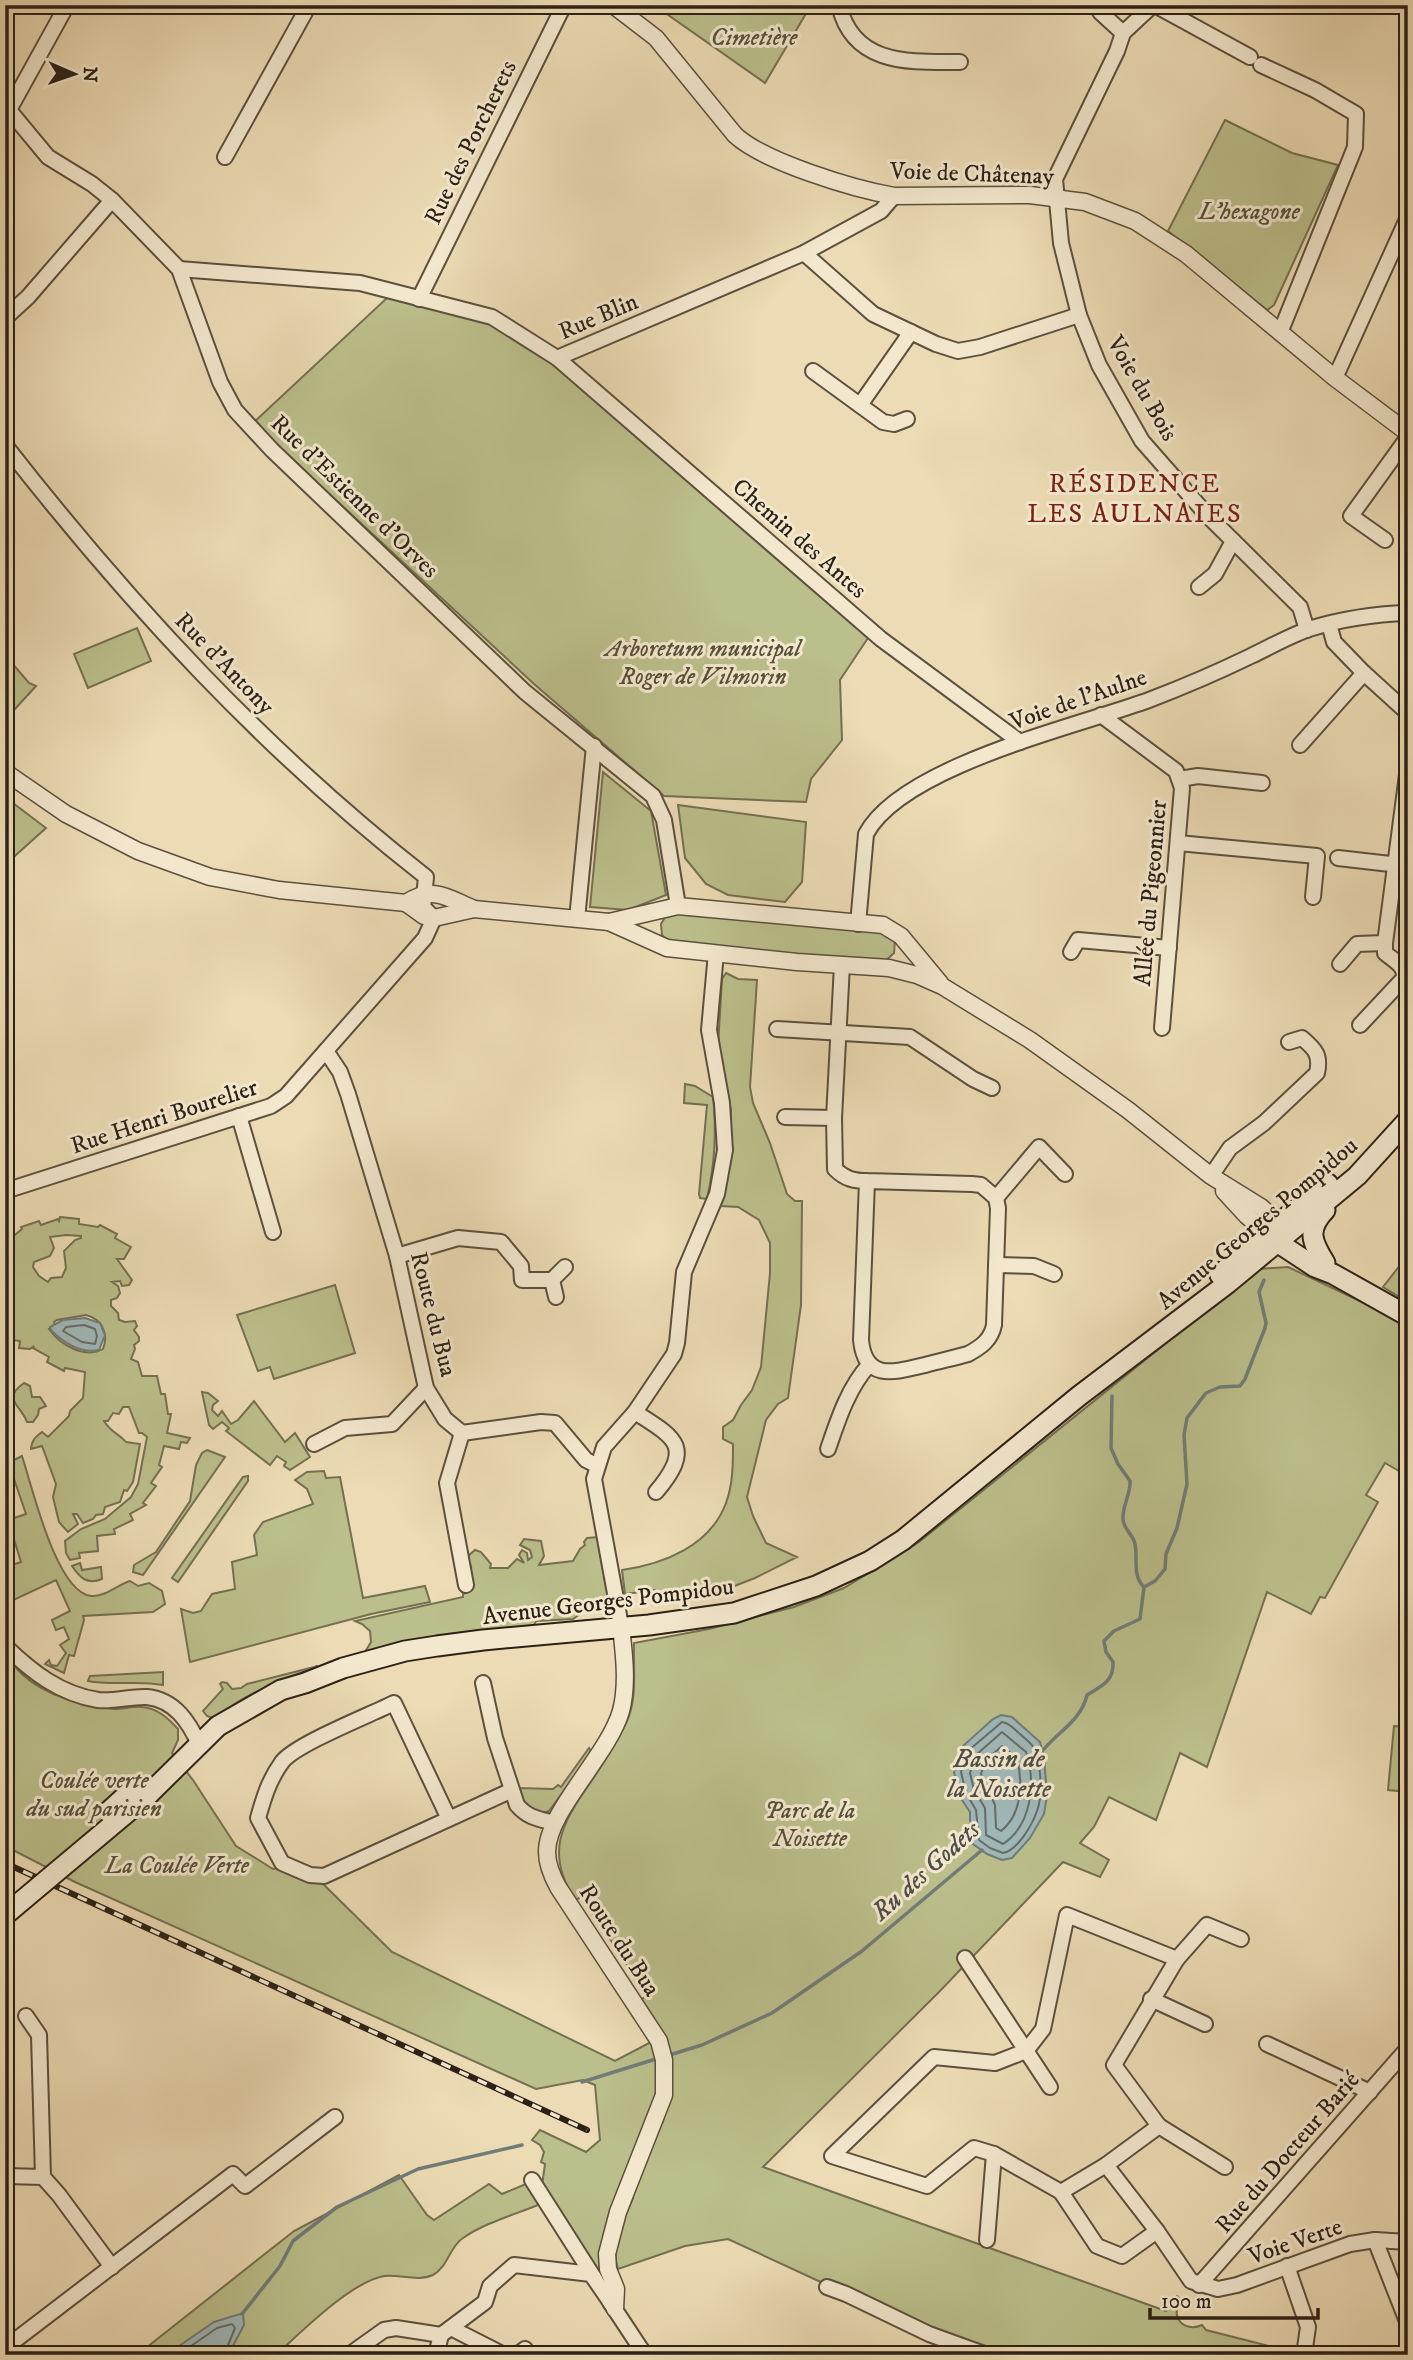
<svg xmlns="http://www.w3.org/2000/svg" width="1413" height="2360" font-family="'IM FELL DW Pica',serif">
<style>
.green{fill:#bbbf8b;stroke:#747051;stroke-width:2;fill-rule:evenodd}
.water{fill:#9fb8b9;stroke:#717c78;stroke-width:2}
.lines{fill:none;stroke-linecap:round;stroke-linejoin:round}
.shore{stroke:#666c68;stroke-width:2}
.stream{stroke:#717c78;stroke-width:3.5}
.minor-casing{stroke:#5c503e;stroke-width:18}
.tertiary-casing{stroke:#5c503e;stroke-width:19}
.secondary-casing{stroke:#2c2117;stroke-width:23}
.minor{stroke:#f3e8ce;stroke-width:14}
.tertiary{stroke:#f3e8ce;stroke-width:16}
.secondary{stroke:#f3e8ce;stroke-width:19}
.rail-casing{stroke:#2c2117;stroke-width:6}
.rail{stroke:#f3e8ce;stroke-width:3.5;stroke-dasharray:10;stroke-linecap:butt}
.secondary-bridge-casing{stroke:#2c2117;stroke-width:23;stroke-linecap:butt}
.secondary-bridge{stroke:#f3e8ce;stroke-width:19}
.labels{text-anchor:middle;stroke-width:6;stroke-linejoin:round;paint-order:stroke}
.park-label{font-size:24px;font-style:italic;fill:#57503a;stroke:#f3e8ce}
.street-label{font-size:24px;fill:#2c2117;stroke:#f3e8ce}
.neighbourhood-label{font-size:26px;letter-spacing:2px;fill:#7a1f14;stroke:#f3e8ce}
.water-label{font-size:26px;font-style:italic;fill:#4e4e48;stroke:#f3e8ce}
</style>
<rect width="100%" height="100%" fill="#ecdbb4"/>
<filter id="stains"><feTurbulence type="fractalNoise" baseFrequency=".00286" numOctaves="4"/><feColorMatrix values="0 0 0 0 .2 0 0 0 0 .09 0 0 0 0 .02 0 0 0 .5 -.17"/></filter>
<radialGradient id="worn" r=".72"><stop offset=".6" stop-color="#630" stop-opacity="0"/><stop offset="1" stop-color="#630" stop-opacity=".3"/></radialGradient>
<!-- green -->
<g class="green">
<path d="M654,5H811L765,83Z"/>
<path d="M1225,120L1292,153L1338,165L1274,305L1267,310L1168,231Z"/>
<path d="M388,297L489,324L558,367L724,513L870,635L840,680L842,740L811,779L806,802L664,796L534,684L253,423Z"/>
<path d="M137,628L151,661L88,688L74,654Z"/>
<path d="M5,655L29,683L36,686L5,720Z"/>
<path d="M603,772L651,811L666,895L628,910L590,907Z"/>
<path d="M5,797L46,828L7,863L5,862Z"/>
<path d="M678,805L806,822L802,882L785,902L728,895L706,884L685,858Z"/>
<path d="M678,912L875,929L895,940L894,953L882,964L672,945L662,935L661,924L667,914Z"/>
<path d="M726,973L738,979L757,980L750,1087L753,1103L770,1143L787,1194L795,1201H802L801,1305L788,1398L778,1404L766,1420L747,1497L753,1516L766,1543L797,1557L755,1578L714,1594L692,1597L662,1594L654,1590L625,1594L622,1570C664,1564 710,1546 726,1503C733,1484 733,1464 733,1444L723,1439V1427L733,1420L741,1405L752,1390L761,1367L770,1273V1243L759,1220L738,1207L721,1206L731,1151V1110L718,1046L722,979Z"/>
<path d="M685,1084L695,1086L713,1097C717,1133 715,1164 707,1199L700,1198L699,1194L707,1105L684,1103Z"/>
<path d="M60,1217L79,1219V1224L98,1227L100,1225L117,1234L115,1238L131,1247L124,1259H117L132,1280L129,1285L122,1286L120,1281L112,1282L118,1286L120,1293L117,1298L111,1300V1306L118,1313L119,1320L125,1322L135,1321L137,1326L134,1330L139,1337V1341L134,1345L135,1349L131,1359L138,1362L142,1376H157L161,1394H165L168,1414H171L167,1433L190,1438L187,1443L181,1442L179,1449L164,1446L159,1465L162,1467L151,1483L156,1486L143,1503L146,1505L130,1514L133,1520L114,1529L115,1534L97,1536L98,1551L79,1553L80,1558L70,1560L66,1553L65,1541L81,1529L105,1519L131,1497L138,1484L147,1437L142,1433H139L129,1407H123L119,1414L113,1413L108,1421H104C112,1434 119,1433 126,1442L140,1444L133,1482L127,1491L124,1490L120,1502L105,1507L103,1514L96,1515L93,1519L83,1523L77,1514H73L78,1524L68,1532L59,1522L53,1497L56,1484L42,1446L31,1449C32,1440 35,1437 42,1432L48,1437L69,1416L70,1411L83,1398L85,1372L65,1368L64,1371L47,1362L49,1357L33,1348L34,1346L30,1349L19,1348L20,1341L5,1339V1243L22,1229L21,1227L39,1221L41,1225L58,1219L59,1221ZM66,1235L81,1236V1238L75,1240L64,1251L66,1268L62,1277L51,1278L48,1282L39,1276L33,1267L34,1262L50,1256L54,1248L50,1237ZM86,1315C102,1319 109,1334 103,1349C85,1359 60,1345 49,1329L55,1326L54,1322L57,1320Z"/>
<path d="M1408,1255V1302L1383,1287Z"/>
<path d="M1288,1267L1381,1311L1408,1326V1476L1385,1463L1366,1495L1378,1502L1325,1598L1320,1597L1311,1614L1267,1592L1207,1767L1180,1753L1156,1820L1109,1797L1094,1827L1080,1843L1109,1860L1100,1877L1063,1862L940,1991L763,2167L1166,2311L1177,2296L1181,2300C1169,2317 1184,2333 1202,2325L1206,2330L1305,2355H1008L939,2331L825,2284L728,2239L685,2246L618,2269C610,2245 624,2220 633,2198L619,2192L606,2225L601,2248L611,2293L542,2186L545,2164L541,2162L544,2152L540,2145L532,2140L540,2130L586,2152L600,2140L595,2085L583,2080L536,2089L75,1882L5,1846V1654C11,1661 16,1669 23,1675C46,1696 84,1706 114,1709C123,1709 133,1706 142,1707C157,1708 168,1718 178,1729V1740L172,1753L193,1780L236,1846L273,1869L280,1867L318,1879L392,1952L615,2061L651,2042L657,2062L662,2124L667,2108L672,2056L640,2001L647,1995L582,1897L575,1900C545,1853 561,1825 590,1783C603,1764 616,1743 626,1723C638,1699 633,1668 634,1643L709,1629L794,1607L844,1588L919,1542L1258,1269Z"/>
<path d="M335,1285L355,1353L274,1379L270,1367L258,1371L237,1315Z"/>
<path d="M24,1383L30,1386L32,1397H40L46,1406L39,1409L38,1415L33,1422H27C21,1405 1,1399 24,1383Z"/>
<path d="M202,1392L208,1393L218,1401L213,1405L212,1410L218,1416L222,1411L231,1424L238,1420L254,1401L285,1442L295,1433L310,1457L290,1470L284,1466L286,1462L277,1456L270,1465L226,1431L229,1428L222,1422L213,1429L209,1425Z"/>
<path d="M207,1450L225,1457L143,1575L133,1572L134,1565L156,1552L190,1501L196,1465L202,1453Z"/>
<path d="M22,1456C32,1486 56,1592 91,1596C105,1597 117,1585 130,1581L138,1586L149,1583L162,1591L165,1604L153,1612L83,1616L84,1620L74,1656L69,1655L64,1673L45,1664L49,1660L51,1665L57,1666L66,1653L60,1645L69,1639L64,1627L56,1630L52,1620L70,1611L56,1580L5,1604V1567L21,1562L12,1533L5,1535V1521L26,1514L12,1473L14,1472L10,1462Z"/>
<path d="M324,1471L326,1478L340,1477L363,1598L425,1586L430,1602L371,1614L190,1662L181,1609L193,1613L201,1611L212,1594L235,1589L232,1562L257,1555L254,1535L263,1522L313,1504L307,1489L295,1480L307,1472Z"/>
<path d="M248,1476V1481L178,1582L172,1578L243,1477Z"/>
<path d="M598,1537L607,1568L604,1578L611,1592L610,1599L593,1605L573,1619L536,1621L535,1624L528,1628L415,1642L410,1640L365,1652L371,1642L370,1631L362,1624L355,1621L463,1597V1594L472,1590L467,1566L471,1567L467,1557L475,1550L481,1552L491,1564L490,1568H508L517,1559L524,1563L519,1555L522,1550L527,1553L528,1560L532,1557L530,1550L520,1545L524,1539L541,1541L544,1556L539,1565L573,1561L580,1549L585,1545L584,1542L587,1538Z"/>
<path d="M80,1563L82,1570L101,1567L102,1579C87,1585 80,1578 72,1566Z"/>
<path d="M318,1666C283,1680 244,1693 215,1719L207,1716L203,1711L223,1689L220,1684L222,1682L227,1683L232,1689L241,1688L247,1684Z"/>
<path d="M163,1672V1685C138,1680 113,1686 88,1681L90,1676Z"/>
<path d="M1394,1726L1408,1727V1792L1388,1790Z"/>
<path d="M589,1748L592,1753L549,1811L541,1814L521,1803L518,1788L553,1789L558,1785L561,1787Z"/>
<path d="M399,2175L427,2215L434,2220L489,2184L502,2194L526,2184L543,2203C517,2214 486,2222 463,2238C450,2246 448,2267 433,2275C418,2282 400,2274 384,2276C351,2282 301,2332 276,2355H137L294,2231Z"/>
</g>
<!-- water -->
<g class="water">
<path d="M85,1318L100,1323L105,1335L99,1350C82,1354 63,1343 51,1330L50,1327L63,1320Z"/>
<path d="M1001,1715L1012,1717L1040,1742L1044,1757L1047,1796L1044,1814L1030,1838L1012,1858L1002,1860L987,1854L973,1844L970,1837V1812L960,1797L954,1772L963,1746L993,1719Z"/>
<path d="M243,2313L244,2325L228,2355H166L214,2322Z"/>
</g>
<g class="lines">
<!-- shore -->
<g class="shore">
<path d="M84,1325L95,1329L97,1336L95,1344L82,1342L63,1331L66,1327Z"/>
<path d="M1002,1722C1010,1723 1014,1729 1020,1734C1025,1739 1032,1743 1035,1750C1041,1766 1043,1795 1037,1811C1032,1825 1018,1850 1003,1853L990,1848L979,1840L976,1810L966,1793L961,1772L969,1750Z"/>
<path d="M1002,1732L1026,1752C1036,1782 1032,1825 1003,1844L986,1835L985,1808L974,1790L970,1773L976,1755Z"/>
<path d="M1002,1746L1017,1758C1023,1783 1022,1815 1001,1831L996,1828L995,1805L981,1774L985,1761Z"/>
<path d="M178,2355L217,2328L232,2324L235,2328L224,2355"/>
</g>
<!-- stream -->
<g class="stream">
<path d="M1112,1396L1111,1448L1118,1464L1130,1481C1131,1494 1122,1506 1123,1519C1123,1529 1133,1534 1135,1544C1138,1558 1132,1576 1144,1587"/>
<path d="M1040,1754C1055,1733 1081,1722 1087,1695C1101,1686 1114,1682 1113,1662L1106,1652L1104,1641L1114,1631L1140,1619L1144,1587L1155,1581L1165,1569L1166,1554L1177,1528L1187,1484L1184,1435L1187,1418L1206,1393L1220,1387L1240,1386L1245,1379L1265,1328L1266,1323L1259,1292L1264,1280"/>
<path d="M666,2056L702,2045L772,2013L862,1951L982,1850"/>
<path d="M582,2082L659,2058"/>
<path d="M242,2314L280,2266L293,2241L337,2207L418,2169L522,2145"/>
</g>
<!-- minor casing -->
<g class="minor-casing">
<g id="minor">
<path d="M839,5C853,66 910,62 960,62"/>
<path d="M1099,5L1100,12L1123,33L1117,51L1055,179L1061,243L1079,315L1099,365L1142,441L1208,516L1300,607L1307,630"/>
<path d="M1155,5L1250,57"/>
<path d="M1123,33L1153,5"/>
<path d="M1261,65L1315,90L1356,114L1355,147L1280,333"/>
<path d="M5,109L9,110L48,157L92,184L112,200L179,269L220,382L235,410L272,450L525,692L653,796L664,820L678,906"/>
<path d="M9,110L67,5"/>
<path d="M225,157L309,5"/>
<path d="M804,253L873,314L936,344L958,351L980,347L1079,315"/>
<path d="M179,269L360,283L492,317L557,358L804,253L881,211L894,196"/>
<path d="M419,299L564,5"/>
<path d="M5,318L28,297L112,200"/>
<path d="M557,358L881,639L1020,742"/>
<path d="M813,371L883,422L894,424L907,419"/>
<path d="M1335,378L1408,217"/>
<path d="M860,405L911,332"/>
<path d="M5,445C130,605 266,752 426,877L423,907L434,918L425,938L286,1096L271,1106L5,1191"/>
<path d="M1385,540L1351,516L1408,437"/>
<path d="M1199,587L1215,574L1233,541"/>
<path d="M1329,624L1334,642L1364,673L1408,713"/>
<path d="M1101,715L1176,771L1182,788L1162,1028"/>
<path d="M1300,745L1364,673"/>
<path d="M1180,779L1198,776L1262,783"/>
<path d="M1178,843L1317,856L1313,897"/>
<path d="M1338,858L1408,866"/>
<path d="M577,919L594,746"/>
<path d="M858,924L866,834C902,766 1078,726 1149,700C1183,687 1218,672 1251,656C1270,647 1289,636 1309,629C1341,619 1374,614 1408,613"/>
<path d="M1071,952L1078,940L1169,948"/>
<path d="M1340,964L1357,944L1385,943"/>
<path d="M842,965L834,1118L835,1169C845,1179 854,1181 867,1181L972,1184L981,1185L996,1198L998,1208L994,1325C991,1340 981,1347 968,1354C954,1358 939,1361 925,1365C895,1372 865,1382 861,1340L867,1181"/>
<path d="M1360,1025L1404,978C1406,966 1393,960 1385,953V943L1408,767"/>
<path d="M777,1029L910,1037L973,1079L992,1088"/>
<path d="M326,1051L340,1072L348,1094L397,1256L426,1388L445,1419L462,1433"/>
<path d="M239,1116L273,1232"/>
<path d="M785,1117L834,1118"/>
<path d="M1211,1176L1230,1148L1264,1123L1317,1073C1321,1055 1315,1049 1302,1038L1289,1042"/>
<path d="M996,1198L1039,1147L1065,1174"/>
<path d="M397,1256L458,1238L501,1242L521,1266L522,1280H552L565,1267"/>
<path d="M996,1265L1034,1266L1054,1274"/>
<path d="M552,1280L556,1297"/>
<path d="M635,1412C676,1438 694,1447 656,1492"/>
<path d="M462,1433L447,1483L466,1585"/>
<path d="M462,1433L541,1422L555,1423L586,1460L596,1465"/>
<path d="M314,1444L345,1428L392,1424L426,1388"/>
<path d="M828,1449C838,1420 848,1388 869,1365"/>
<path d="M621,1626L594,1479L604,1447L635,1412L674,1354L677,1343L684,1272L717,1194L725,1150L722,1103L709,1030L716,953"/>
<path d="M5,1646C32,1672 60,1694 98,1700C114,1702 131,1696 147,1697C175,1700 189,1722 200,1746"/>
<path d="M483,1683L495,1738L517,1805C528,1818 539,1819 555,1823"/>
<path d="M449,1819L394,1703C370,1715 296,1744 282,1762C269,1780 264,1797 258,1818L282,1863L310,1875L324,1876L510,1791"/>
<path d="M1067,1915L1177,1959L1114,2065L1159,2126L1106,2165L1061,2192L994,2154L974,2148L927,2186L832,2156L934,2057L995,2063L1026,2051L1043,2029Z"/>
<path d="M965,1958L1050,2087"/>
<path d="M1177,1959L1207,1925L1241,1939"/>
<path d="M1151,1999L1205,2024"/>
<path d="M26,2016L39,2035L43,2177"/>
<path d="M1267,2044L1370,2092"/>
<path d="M1159,2126L1225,2167"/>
<path d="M1106,2165L1157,2231L1191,2281L1218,2289L1237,2285L1350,2244L1375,2240L1408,2242"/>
<path d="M5,2176L43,2177L59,2195L112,2267"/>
<path d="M532,2180L595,2279"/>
<path d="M1061,2192L1097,2246L1122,2256L1157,2231"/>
<path d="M987,2240L994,2154"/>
<path d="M1375,2240L1408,2324"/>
<path d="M1287,2266L1308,2327L1305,2348"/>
<path d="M1199,2285L1408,2048"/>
<path d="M827,2287L846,2294L929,2334L987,2355"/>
<path d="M610,2302L645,2355"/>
<path d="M451,2328L504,2355"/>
<path d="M5,2348L233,2174L245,2186L335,2117"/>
<path d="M349,2355L384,2330L396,2328L441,2335"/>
<path d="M436,2355L441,2335L485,2302L490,2286L514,2265L591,2274L615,2309"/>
<path d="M517,2355L525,2349"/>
</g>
</g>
<!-- tertiary casing -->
<g class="tertiary-casing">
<g id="tertiary">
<path d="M613,5L656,38L735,135C764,162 854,189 894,196L1030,195L1085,202L1135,221L1186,254L1335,378L1408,433"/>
<path d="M5,772L66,814L138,851L210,877L279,890L406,903"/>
<path d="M406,903L424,916L434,918L474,909L609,922L667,948L797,962L889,968L917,975L942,986L1030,1040L1128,1110L1211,1176L1261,1207L1278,1223"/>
<path d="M406,903C433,885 448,898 474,909"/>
<path d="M609,922L678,906L883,925L901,936L940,983"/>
<path d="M1224,1191L1247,1216L1276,1241"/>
<path d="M615,2309L616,2289L608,2269L607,2254L618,2212L664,2095V2060L659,2041L558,1887C552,1876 547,1865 547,1852C547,1811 608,1756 621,1711C628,1684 624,1654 621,1626"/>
</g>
</g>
<!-- secondary casing -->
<g class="secondary-casing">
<g id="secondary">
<path d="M1277,1242L1315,1267L1333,1274L1408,1316"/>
<path d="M1325,1263C1312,1242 1306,1230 1325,1210"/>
<path d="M1220,1275L1247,1249L1328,1184"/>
<path d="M148,1795L218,1726L281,1690L305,1683L343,1668L405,1651L437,1646L483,1640L649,1625L734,1613L816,1586L870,1561L903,1540L1079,1396L1228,1283L1357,1176L1408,1120"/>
</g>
</g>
<!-- minor -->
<use href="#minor" class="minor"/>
<!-- tertiary -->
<use href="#tertiary" class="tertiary"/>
<!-- secondary -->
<use href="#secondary" class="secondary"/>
<!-- rail casing -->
<g class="rail-casing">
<path id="rail" d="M5,1863L587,2130"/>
</g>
<!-- rail -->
<use href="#rail" class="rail"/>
<!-- secondary-bridge casing -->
<g class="secondary-bridge-casing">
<g id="secondary-bridge">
<path d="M108,1812L139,1784"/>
<path d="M5,1915L148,1795"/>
</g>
</g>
<!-- secondary-bridge -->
<use href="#secondary-bridge" class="secondary-bridge"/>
</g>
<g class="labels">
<!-- park labels -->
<g class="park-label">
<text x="754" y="45">Cimetière</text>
<text x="1249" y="219">L'hexagone</text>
<text x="703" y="656">Arboretum municipal<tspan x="703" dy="28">Roger de Vilmorin</tspan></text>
<text x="94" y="1788">Coulée verte<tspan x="94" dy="28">du sud parisien</tspan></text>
<text x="810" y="1818">Parc de la<tspan x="810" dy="28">Noisette</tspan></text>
<text x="177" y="1873">La Coulée Verte</text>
</g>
<!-- street labels -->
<g class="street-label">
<text transform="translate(470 142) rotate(-64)" y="8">Rue des Porcherets</text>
<text transform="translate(972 173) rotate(2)" y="8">Voie de Châtenay</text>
<text transform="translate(598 316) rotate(-23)" y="8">Rue Blin</text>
<text transform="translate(1143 388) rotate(60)" y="8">Voie du Bois</text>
<text transform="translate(355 496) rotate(44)" y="8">Rue d'Estienne d'Orves</text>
<text transform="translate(800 538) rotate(41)" y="8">Chemin des Antes</text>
<text transform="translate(225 663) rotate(46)" y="8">Rue d'Antony</text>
<text transform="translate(1078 699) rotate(-19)" y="8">Voie de l'Aulne</text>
<text transform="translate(1150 893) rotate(-85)" y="8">Allée du Pigeonnier</text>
<text transform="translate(164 1116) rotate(-18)" y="8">Rue Henri Bourelier</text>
<text transform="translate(1257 1223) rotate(-40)" y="8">Avenue Georges Pompidou</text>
<text transform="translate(434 1314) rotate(76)" y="8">Route du Bua</text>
<text transform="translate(608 1601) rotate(-7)" y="8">Avenue Georges Pompidou</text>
<text transform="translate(620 1940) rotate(57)" y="8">Route du Bua</text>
<text transform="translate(1287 2152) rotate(-49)" y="8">Rue du Docteur Barié</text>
<text transform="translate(1295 2241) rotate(-19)" y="8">Voie Verte</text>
</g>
<!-- neighbourhood labels -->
<g class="neighbourhood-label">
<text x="1135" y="492">RÉSIDENCE<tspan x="1135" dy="30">LES AULNAIES</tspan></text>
</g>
<!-- water labels -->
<g class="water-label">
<text x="999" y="1767">Bassin de<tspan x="999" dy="30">la Noisette</tspan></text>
<text transform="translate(925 1870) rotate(-42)" y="9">Ru des Godets</text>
</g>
</g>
<!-- margin -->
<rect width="1413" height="2360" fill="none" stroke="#ecdbb4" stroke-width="28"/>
<rect x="7" y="7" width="1399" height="2346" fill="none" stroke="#2c2117" stroke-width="3.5"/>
<rect x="14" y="14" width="1385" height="2332" fill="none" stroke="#2c2117" stroke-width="2"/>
<!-- north arrow -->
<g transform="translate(74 74) rotate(92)" stroke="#f3e8ce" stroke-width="5" paint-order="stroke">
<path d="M0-5L12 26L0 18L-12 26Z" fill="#2c2117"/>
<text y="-10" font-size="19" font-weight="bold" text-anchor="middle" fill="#2c2117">N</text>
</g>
<!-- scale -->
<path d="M1150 2308v10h168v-10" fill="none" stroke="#2c2117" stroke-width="3.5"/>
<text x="1161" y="2308" font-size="21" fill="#2c2117" stroke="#f3e8ce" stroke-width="5" paint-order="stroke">100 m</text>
<rect width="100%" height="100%" filter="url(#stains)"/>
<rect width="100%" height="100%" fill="url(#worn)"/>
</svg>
